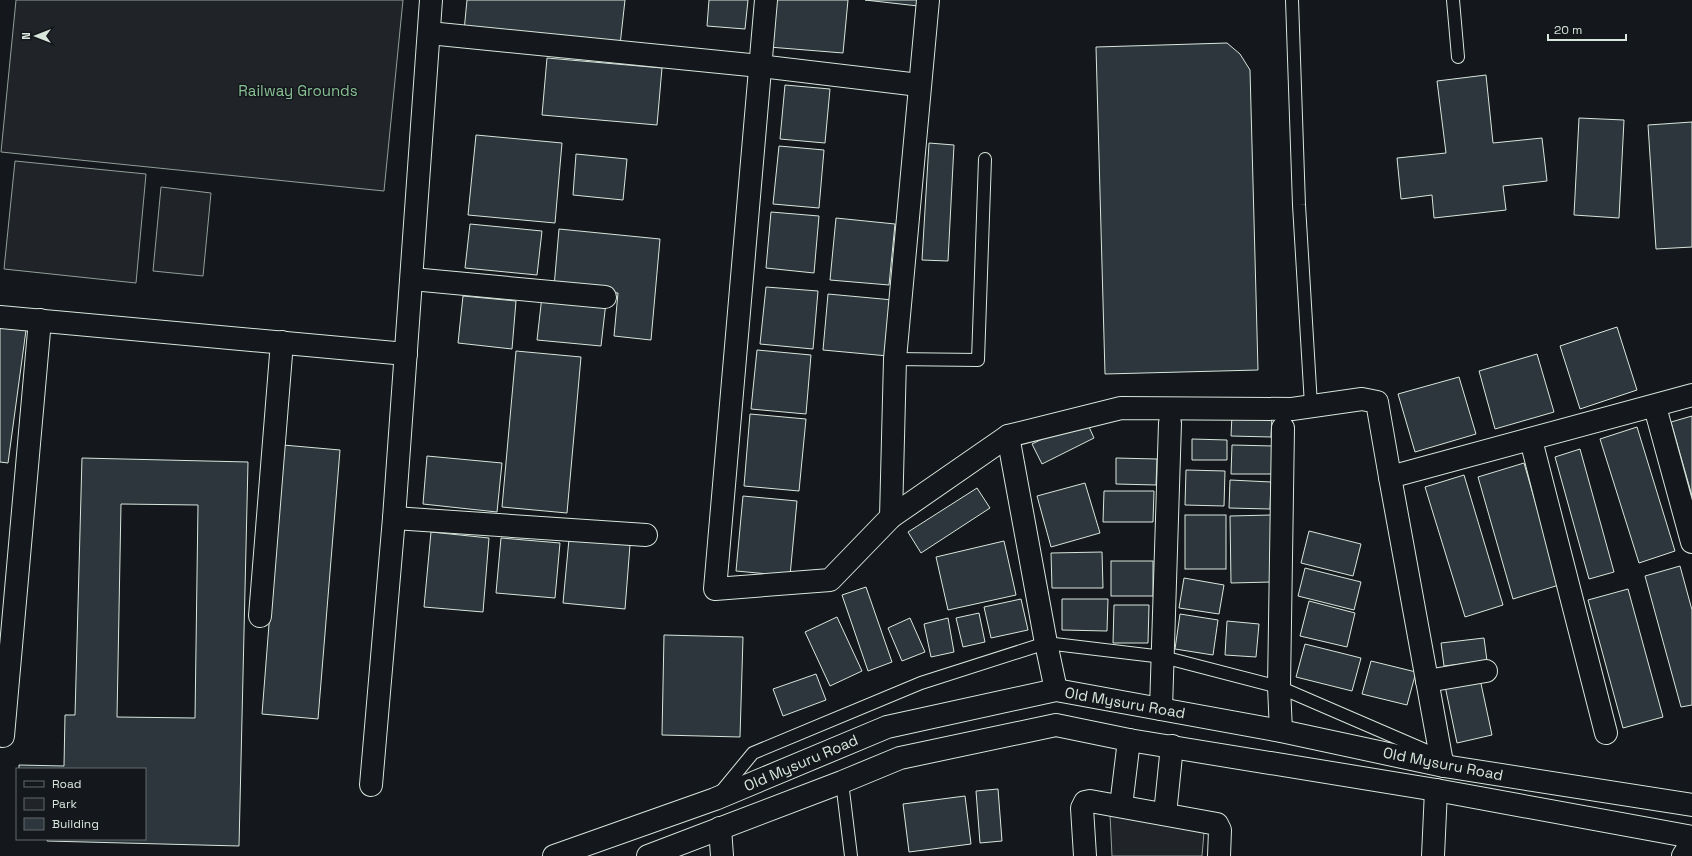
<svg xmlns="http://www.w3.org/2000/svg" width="1692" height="856" font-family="'Space Grotesk',sans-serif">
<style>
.green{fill:#202428;stroke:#939e99}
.building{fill:#2c363c;stroke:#d8e6dc;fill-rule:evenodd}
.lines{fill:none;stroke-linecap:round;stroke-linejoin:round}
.lane-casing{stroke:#d8e6dc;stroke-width:14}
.street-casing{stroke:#d8e6dc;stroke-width:24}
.primary-casing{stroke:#d8e6dc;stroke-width:24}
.lane{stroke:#14181c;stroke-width:12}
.street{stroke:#14181c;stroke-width:22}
.primary{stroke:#14181c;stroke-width:22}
.labels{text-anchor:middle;stroke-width:3;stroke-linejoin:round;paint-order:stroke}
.park-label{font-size:15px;fill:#8ac095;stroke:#14181c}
.street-label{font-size:15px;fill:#d8e6dc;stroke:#14181c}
</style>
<rect width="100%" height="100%" fill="#14181c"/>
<!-- green -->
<g class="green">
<path d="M16,0H403L384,191L1,152Z"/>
<path d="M15,161L146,174L136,283L4,269Z"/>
<path d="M161,187L211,193L203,276L153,271Z"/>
<path d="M1110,814L1204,832L1202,856H1112Z"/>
</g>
<!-- building -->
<g class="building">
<path d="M467,0H625L620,45L464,31Z"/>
<path d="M709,0H748L745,29L707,26Z"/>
<path d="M773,0H848L843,53L769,47Z"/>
<path d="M865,0H918V6Z"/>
<path d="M1227,43L1240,54L1250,70L1258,370L1105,374L1096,47Z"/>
<path d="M547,58L662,68L657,125L542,115Z"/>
<path d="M1486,75L1493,143L1542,138L1547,181L1503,186L1506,210L1434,218L1432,195L1401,199L1397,158L1446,153L1437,81Z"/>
<path d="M785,85L830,89L825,143L780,139Z"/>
<path d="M1579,118L1624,120L1619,218L1574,215Z"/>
<path d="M1692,122V247L1656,249L1648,125Z"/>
<path d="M476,135L562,143L555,223L468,215Z"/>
<path d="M929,143L954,145L948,261L922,260Z"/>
<path d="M779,146L824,150L819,208L773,204Z"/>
<path d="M576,154L627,159L623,200L573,195Z"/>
<path d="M771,212L819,216L814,273L766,268Z"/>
<path d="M836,218L895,224L889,285L830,280Z"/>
<path d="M470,224L542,231L537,275L465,268Z"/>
<path d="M559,229L660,239L651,340L614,336L618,293L554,287Z"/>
<path d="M766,287L818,291L813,349L760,344Z"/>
<path d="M828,294L893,300L888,356L823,350Z"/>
<path d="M463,296L516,301L512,349L458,343Z"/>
<path d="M542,296L606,302L601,346L537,340Z"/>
<path d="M0,327L26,330L8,463L0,462Z"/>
<path d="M1617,327L1637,390L1580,409L1560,346Z"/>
<path d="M757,350L811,355L806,414L751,409Z"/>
<path d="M516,351L581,357L567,513L502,507Z"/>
<path d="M1537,354L1554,412L1495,429L1479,371Z"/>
<path d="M1459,377L1476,434L1415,452L1398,394Z"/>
<path d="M750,414L806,419L799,491L744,486Z"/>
<path d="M1232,415L1272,416L1271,437L1231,436Z"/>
<path d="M1692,416V496L1671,422Z"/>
<path d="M1085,418L1094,438L1042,464L1032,444Z"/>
<path d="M1637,427L1675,551L1639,563L1600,439Z"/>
<path d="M1192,439L1227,440V460H1192Z"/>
<path d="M283,445L340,450L318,719L262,714Z"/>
<path d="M1232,445L1273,446V474H1231Z"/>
<path d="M1580,449L1614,572L1589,579L1555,457Z"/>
<path d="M427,456L502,463L497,512L423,504Z"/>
<path d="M82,458L248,462L239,846L47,841V839H145V769H19V765L64,766L65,715H75ZM121,504L198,505L195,718L117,717Z"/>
<path d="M1116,458L1157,459L1156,485L1116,484Z"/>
<path d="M1524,463L1559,585L1513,599L1478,477Z"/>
<path d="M1186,470L1225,471L1224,506L1185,505Z"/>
<path d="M1464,475L1503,605L1465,617L1425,487Z"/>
<path d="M1230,480L1271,482L1270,509L1229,508Z"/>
<path d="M1085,483L1100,533L1051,547L1037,496Z"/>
<path d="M977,488L990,508L921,553L908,532Z"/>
<path d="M1104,491H1154L1153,522H1103Z"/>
<path d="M743,496L797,501L790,576L736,571Z"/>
<rect x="1185" y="515" width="41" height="54"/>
<path d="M1271,515V582L1231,583L1230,516Z"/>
<path d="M1309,531L1361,544L1353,576L1301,563Z"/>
<path d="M431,532L489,538L483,612L424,607Z"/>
<path d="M501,538L560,543L555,598L496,593Z"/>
<path d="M569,539L630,545L625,609L563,603Z"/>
<path d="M1004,541L1016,595L948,610L936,557Z"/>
<path d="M1102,552L1103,588H1052L1051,553Z"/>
<rect x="1111" y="561" width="42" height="35"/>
<path d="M1680,566L1692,610V705L1681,707L1645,576Z"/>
<path d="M1305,568L1361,582L1354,610L1298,596Z"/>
<path d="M1184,578L1224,585L1219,614L1179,608Z"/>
<path d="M866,587L892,662L868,671L842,595Z"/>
<path d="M1628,589L1663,717L1623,728L1588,600Z"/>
<path d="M1021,599L1028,630L991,638L984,607Z"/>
<path d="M1062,599H1108L1107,631L1062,630Z"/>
<path d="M1309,601L1355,613L1347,647L1300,636Z"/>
<path d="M1114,605H1149L1148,643H1113Z"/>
<path d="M979,613L985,642L963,647L956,618Z"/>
<path d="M1180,614L1218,620L1213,655L1175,649Z"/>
<path d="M837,617L862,671L830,686L805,632Z"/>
<path d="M910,618L925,652L902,661L888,628Z"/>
<path d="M948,618L954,652L931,657L924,624Z"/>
<path d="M1227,621L1259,624L1256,657L1225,655Z"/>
<path d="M664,635L743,637L740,737L662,735Z"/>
<path d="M1484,638L1487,661L1444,666L1441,643Z"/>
<path d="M1305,644L1361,658L1352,691L1296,677Z"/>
<path d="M1371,661L1416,672L1407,705L1362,694Z"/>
<path d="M816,674L826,700L783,716L773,689Z"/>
<path d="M1480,679L1492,735L1457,743L1445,686Z"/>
<path d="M998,789L1002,841L980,843L976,791Z"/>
<path d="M965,796L971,844L909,852L903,804Z"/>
</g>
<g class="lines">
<!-- lane casing -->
<g class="lane-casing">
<g id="lane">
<path d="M1292,0L1299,205L1311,405"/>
<path d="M1453,0L1458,57"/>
<path d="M895,359L978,360L985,159"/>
<path d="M842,782L851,856"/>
<path d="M720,793L753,753L921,683L1046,643L1163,657L1279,687L1441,757"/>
</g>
</g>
<!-- street casing -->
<g class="street-casing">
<g id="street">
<path d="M766,0L715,589L830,580L891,517L1008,436L1121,408L1292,409L1362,399L1377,402L1390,477"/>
<path d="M429,33L760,66L919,85"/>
<path d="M412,279L605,297"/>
<path d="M0,317L406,354"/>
<path d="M1655,407L1692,542"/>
<path d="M1008,436L1046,643L1056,690"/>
<path d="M1531,440L1606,733"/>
<path d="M891,517L895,359L928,0"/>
<path d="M394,518L646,535"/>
<path d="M260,616L282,342"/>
<path d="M1427,681L1486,671"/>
<path d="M1161,709L1170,423"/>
<path d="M1281,731L1279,687L1283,428"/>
<path d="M3,736L40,320"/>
<path d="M1444,766L1441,757L1390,477L1692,395"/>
<path d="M371,785L394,518L431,0"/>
<path d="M1121,806L1129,740"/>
<path d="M1165,814L1172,746"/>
<path d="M720,828L722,856"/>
<path d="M1085,856L1082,808L1085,802L1090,801L1217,824L1220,830L1219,856"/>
<path d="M1433,856L1436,790"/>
<path d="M1683,856L1692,842"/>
</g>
</g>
<!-- primary casing -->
<g class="primary-casing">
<g id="primary">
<path d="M554,856L715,799L887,727L1056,690L1281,731L1444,766L1692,805"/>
<path d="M648,856L842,782L900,758L1056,725L1129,740L1436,790L1692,837"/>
</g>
</g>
<!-- lane -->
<use href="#lane" class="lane"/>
<!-- street -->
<use href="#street" class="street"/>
<!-- primary -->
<use href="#primary" class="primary"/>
</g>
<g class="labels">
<!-- park labels -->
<g class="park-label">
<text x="298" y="96">Railway Grounds</text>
</g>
<!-- street labels -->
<g class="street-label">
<text transform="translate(1125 703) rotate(10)" y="5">Old Mysuru Road</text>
<text transform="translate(801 763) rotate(-23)" y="5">Old Mysuru Road</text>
<text transform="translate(1443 764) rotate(11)" y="5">Old Mysuru Road</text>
</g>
</g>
<!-- legend -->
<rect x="16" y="768" width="130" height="72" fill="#14181c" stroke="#626a69"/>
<rect x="24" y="781" width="20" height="6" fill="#14181c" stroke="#626a69"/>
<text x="52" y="788" font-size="12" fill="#d8e6dc">Road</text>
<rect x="24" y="798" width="20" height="12" fill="#202428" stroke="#626a69"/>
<text x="52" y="808" font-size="12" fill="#d8e6dc">Park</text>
<rect x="24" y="818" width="20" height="12" fill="#2c363c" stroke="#626a69"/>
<text x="52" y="828" font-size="12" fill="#d8e6dc">Building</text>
<!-- north arrow -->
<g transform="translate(36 36) rotate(270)" stroke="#14181c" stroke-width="3" paint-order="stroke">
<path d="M0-3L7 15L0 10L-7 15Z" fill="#d8e6dc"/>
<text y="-6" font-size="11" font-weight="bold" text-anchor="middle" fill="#d8e6dc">N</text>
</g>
<!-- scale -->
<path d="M1548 34v6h78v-6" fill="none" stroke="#d8e6dc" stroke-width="2"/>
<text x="1554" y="34" font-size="12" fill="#d8e6dc" stroke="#14181c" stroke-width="3" paint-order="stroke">20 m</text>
</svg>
